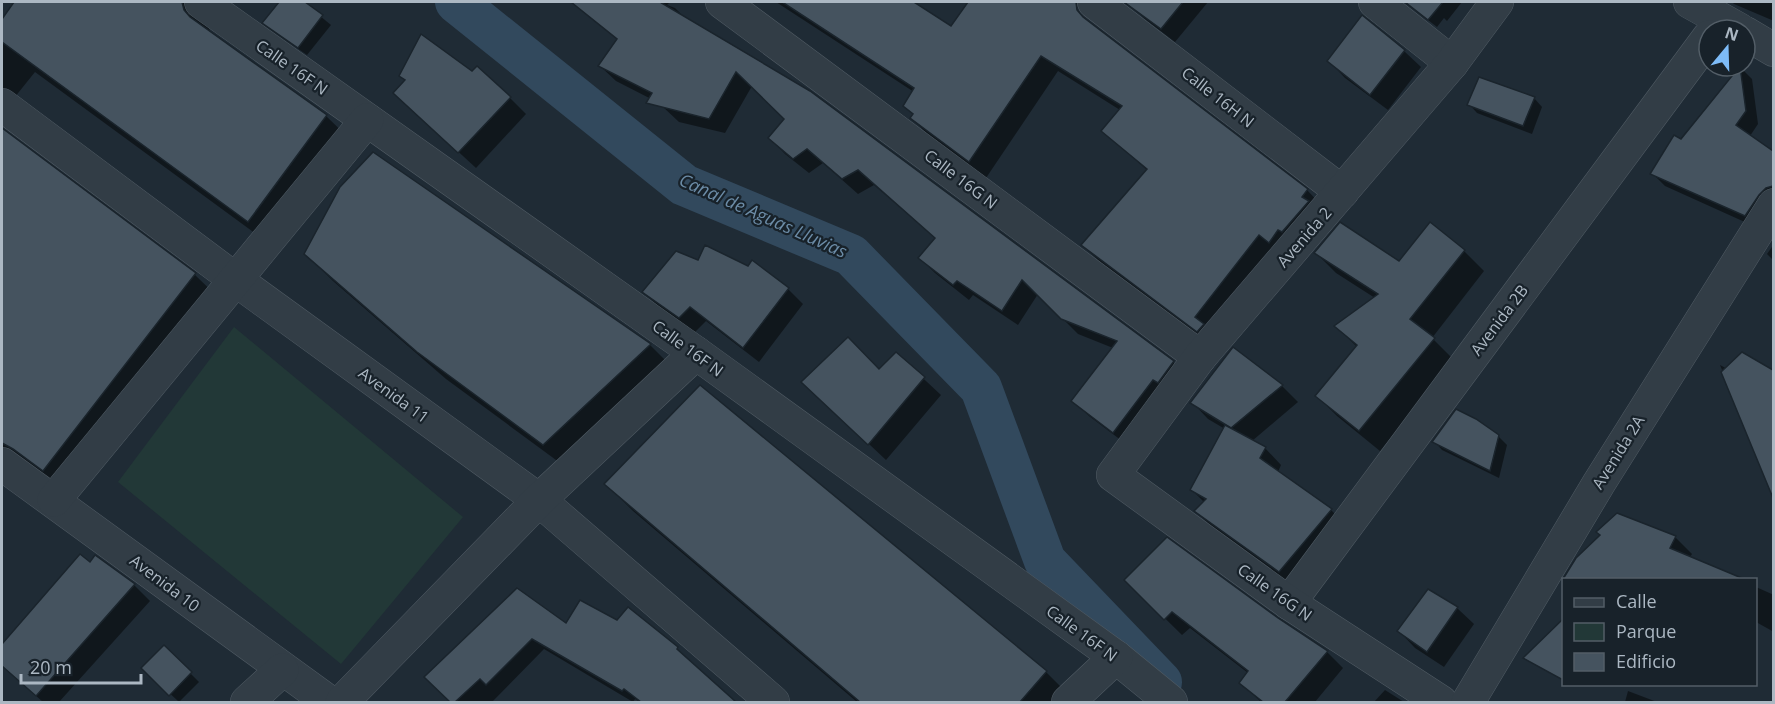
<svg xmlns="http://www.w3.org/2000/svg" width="1775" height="704" font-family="'Open Sans',sans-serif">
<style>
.green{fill:#223837}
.shadow{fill:#0007}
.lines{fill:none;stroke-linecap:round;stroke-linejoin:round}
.canal{stroke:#32495d;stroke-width:42}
.building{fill:#45535f;stroke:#1a242c;stroke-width:1.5}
.street-casing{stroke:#505b64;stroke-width:34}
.street{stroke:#323d46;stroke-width:33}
.labels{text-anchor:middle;stroke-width:4.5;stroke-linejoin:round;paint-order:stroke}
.street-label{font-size:16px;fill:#acb8c3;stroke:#18222a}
.water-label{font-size:18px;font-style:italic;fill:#6c8ca7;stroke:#18222a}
</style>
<rect width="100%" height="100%" fill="#1f2b35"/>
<!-- green -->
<path class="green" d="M234,327L463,517L341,664L118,482Z"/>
<!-- shadow -->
<g class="shadow">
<path d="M16,2H185L209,26L210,33L326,116L353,142L275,248L35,72L2,113V21Z"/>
<path d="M281,2H303L331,25L307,55L273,31L264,22Z"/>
<path d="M571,2H670L667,5L675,8L691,24L657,102L616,81L600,66L618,40Z"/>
<path d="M776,2H911L952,28L970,2H1044L1106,40L1307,190L1323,207L1214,347L1100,262L1083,245L1147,170L1103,131L1120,110L1058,71L986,178L928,135L912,118L914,115V92Z"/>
<path d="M1134,2H1208L1175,42L1145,19L1131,5Z"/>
<path d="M1405,2H1462L1447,21L1444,18L1437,27Z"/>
<path d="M1732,2H1774V21L1734,4Z"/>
<path d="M712,47L1173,362L1188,378L1130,447L1089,416L1073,400L1113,348L1078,334L1038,294L1018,325L973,295L969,300L935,273L920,258L937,239L874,185L858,194L823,163L809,173L785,154L770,138L786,119L752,86L725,133L679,122L663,107Z"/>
<path d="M1404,51L1421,67L1388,110L1345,78L1329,61Z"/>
<path d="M1740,67L1752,79L1758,124L1750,136L1774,152V205L1758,228L1665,186L1652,173Z"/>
<path d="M510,98L526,114L476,168L412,109Z"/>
<path d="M1534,98L1542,107L1532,134L1477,113L1469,104Z"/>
<path d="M2,128L195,275L222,301L71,496L2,448Z"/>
<path d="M1774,244V261L1767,254Z"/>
<path d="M1464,251L1484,271L1432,338L1454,360L1380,451L1337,416L1317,396L1357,347L1336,326L1375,298L1336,273L1316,253L1400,263Z"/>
<path d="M306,254L604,313L650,345L677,372L571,471L446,379L333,281Z"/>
<path d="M699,262L788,289L803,304L759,362L706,321L695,332L659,307L644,292Z"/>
<path d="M1234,349L1282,386L1298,402L1252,441L1265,448L1281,465L1278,472L1331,510L1347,526L1296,588L1212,527L1196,511L1204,502L1191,489L1225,429L1208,419L1192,402Z"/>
<path d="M897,354L941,395L886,460L820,398L879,371Z"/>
<path d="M1720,365L1774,394V491L1769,486Z"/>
<path d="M700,387L1046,672L1073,699L1070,702H857L633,511L606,484Z"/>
<path d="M1498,436L1507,445L1499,478L1442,450L1434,441Z"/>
<path d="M1675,537L1692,554L1690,557L1744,580H1565L1577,559Z"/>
<path d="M95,557L134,585L150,601L59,702H43L2,666V646L74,564L90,565Z"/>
<path d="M1126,580L1277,619L1327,652L1343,668L1315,702H1261L1241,683L1248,673L1190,628L1182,635Z"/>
<path d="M1756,587L1774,595V632L1756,622Z"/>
<path d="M1429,591L1457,608L1474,624L1444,667L1415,648L1399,631Z"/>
<path d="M1564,621V659H1556L1540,643Z"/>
<path d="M617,622L677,649L729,702H640L635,699L633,702L544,649L492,702H452L426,677L567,625Z"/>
<path d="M164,647L199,682L179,702L143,668Z"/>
<path d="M1385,690L1404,702H1374Z"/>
<path d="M1628,691L1657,702H1625Z"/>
</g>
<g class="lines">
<!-- canal -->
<path class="canal" d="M456,2L684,185L851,255L981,388L1045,561L1161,682"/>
</g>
<!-- building -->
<g class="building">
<path d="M14,2H182L184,10L190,17L327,115L248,222L2,42V19Z"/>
<path d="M279,2H305L323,15L298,48L262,23Z"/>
<path d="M571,2H660L810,91L1174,361L1158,383L1153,380L1113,433L1071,401L1117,341L1061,319L1022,280L1002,311L957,281L953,285L918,258L935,238L858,170L842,179L807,149L793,159L768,138L784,119L736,72L709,119L646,103L652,93L598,66L617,39Z"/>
<path d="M782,2H914L951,26L968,2H1076L1077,10L1083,17L1308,189L1302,197L1309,201L1282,232L1278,230L1269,243L1259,235L1195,317L1204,324L1197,332L1081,245L1147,169L1101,131L1122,106L1041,56L969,162L910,118L913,114L903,106L914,88Z"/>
<path d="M1124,2H1183L1161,29Z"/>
<path d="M1405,2H1443L1428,20Z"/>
<path d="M1362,15L1405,50L1370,95L1327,61Z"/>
<path d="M421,34L472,71L477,66L511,97L458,153L393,93L405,80L399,76Z"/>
<path d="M1740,66L1746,111L1736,125L1773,151V186L1766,188L1759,195L1745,216L1650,174L1674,135L1681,139Z"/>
<path d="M1479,77L1535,97L1523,126L1467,105Z"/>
<path d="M2,128L196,273L43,471L13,449L2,443Z"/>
<path d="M373,152L651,344L543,445L417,352L304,254L340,187Z"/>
<path d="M1340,222L1399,261L1430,222L1465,250L1410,319L1435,338L1359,431L1315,396L1357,345L1334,326L1378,294L1314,253Z"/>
<path d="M705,245L748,266L752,260L789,288L743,348L690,307L679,318L642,292L676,251L698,260Z"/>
<path d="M848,337L879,369L896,352L925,377L868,445L801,382Z"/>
<path d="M1233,347L1283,385L1231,428L1190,403Z"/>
<path d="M1742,352L1773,370V498L1721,372Z"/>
<path d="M700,385L1047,671L1020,702H860L604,484Z"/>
<path d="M1456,409L1476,419L1499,435L1490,471L1432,442Z"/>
<path d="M1225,425L1266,447L1260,458L1332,509L1279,572L1194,511L1206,499L1190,490Z"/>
<path d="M1617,513L1676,536L1670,548L1744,579H1563L1576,558L1600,535L1596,532Z"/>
<path d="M1167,537L1278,618L1328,651L1285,702H1263L1239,683L1248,671L1172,612L1164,620L1124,580Z"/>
<path d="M80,554L90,562L95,555L135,584L36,696L2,666V644Z"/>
<path d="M517,588L566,623L580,600L617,620L628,607L678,647L677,649L736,702H641L624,689L622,691L532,639L486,685L480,679L455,702H450L424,677Z"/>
<path d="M1428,589L1458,607L1427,652L1397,631Z"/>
<path d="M1563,619V680L1523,658Z"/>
<path d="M164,645L192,672L169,696L141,668Z"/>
</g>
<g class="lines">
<!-- street casing -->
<g class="street-casing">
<g id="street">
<path d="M201,2L696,353L1116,657L1171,702"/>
<path d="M722,2L1200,357"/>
<path d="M1094,2L1342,192"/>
<path d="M1375,2L1452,63"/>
<path d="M1690,2L1740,30"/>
<path d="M1745,33L1774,50"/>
<path d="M2,105L236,280L539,500L773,702"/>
<path d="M2,464L329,702"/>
<path d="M54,500L367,120"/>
<path d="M1289,603L1709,37"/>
<path d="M247,702L282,670"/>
<path d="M342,702L539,500L696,353"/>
<path d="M1068,702L1116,657"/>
<path d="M1441,702L1289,603L1113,475L1200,357L1452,63L1497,2"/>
<path d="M1468,702L1599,483L1774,205"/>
</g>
</g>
<!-- street -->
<use href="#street" class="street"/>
</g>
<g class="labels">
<!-- street labels -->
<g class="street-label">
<text transform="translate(292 67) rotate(35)" y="6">Calle 16F N</text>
<text transform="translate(1218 97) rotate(38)" y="6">Calle 16H N</text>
<text transform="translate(961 179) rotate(37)" y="6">Calle 16G N</text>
<text transform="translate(1304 237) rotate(-49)" y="6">Avenida 2</text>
<text transform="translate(1499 320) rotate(-53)" y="6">Avenida 2B</text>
<text transform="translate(688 348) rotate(36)" y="6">Calle 16F N</text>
<text transform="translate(394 395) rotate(36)" y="6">Avenida 11</text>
<text transform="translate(1618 452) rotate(-58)" y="6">Avenida 2A</text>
<text transform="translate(165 583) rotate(37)" y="6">Avenida 10</text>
<text transform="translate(1275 592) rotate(35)" y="6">Calle 16G N</text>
<text transform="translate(1082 633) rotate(36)" y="6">Calle 16F N</text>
</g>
<!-- water labels -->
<g class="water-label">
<text transform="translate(763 216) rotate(24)" y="6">Canal de Aguas Lluvias</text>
</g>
</g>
<!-- border -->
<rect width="1775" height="704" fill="none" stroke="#acb8c3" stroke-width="6"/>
<!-- legend -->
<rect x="1562" y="578" width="195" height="108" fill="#18222a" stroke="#535e67" stroke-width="1.5"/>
<rect x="1574" y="598" width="30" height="9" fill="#323d46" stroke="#535e67" stroke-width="1.5"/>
<text x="1616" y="608" font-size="18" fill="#acb8c3">Calle</text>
<rect x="1574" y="623" width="30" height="18" fill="#223837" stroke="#535e67" stroke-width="1.5"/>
<text x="1616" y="638" font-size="18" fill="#acb8c3">Parque</text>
<rect x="1574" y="653" width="30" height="18" fill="#45535f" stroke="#535e67" stroke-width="1.5"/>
<text x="1616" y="668" font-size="18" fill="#acb8c3">Edificio</text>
<!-- north arrow -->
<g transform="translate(1727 48) rotate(19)"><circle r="28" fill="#18222a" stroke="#535e67" stroke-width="1.5"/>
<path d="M0-4.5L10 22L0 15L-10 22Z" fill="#7dbbf7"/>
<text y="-9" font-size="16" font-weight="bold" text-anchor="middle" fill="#acb8c3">N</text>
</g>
<!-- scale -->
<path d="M21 674v9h120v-9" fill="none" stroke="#acb8c3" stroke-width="3"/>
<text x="30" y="674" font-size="18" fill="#acb8c3" stroke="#18222a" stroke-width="4.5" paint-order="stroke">20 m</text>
</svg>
